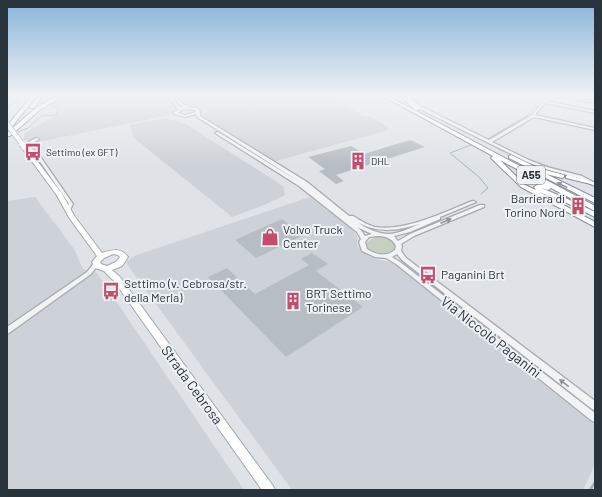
<svg xmlns="http://www.w3.org/2000/svg" width="602" height="497" font-family="Barlow,sans-serif">
<style>
.built{fill:#cdd2d8}
.green{fill:#c6d0c0}
.lines{fill:none;stroke-linecap:round;stroke-linejoin:round}
.stream-far1{stroke:#9cb5c4;stroke-width:1}
.stream{stroke:#9cb5c4;stroke-width:2.5}
.building{fill:#b6bdc3}
.minor-casing{stroke:#a5abb0;stroke-width:2.5}
.major-casing{stroke:#9fa9b1;stroke-width:2}
.highway-casing{stroke:#87929c;stroke-width:2}
.minor{fill:#f1f3f5;fill-rule:evenodd}
.major{fill:#fff;fill-rule:evenodd}
.highway{fill:#fff;fill-rule:evenodd}
.major-bridge-far1-casing{stroke:#9fa9b1;stroke-width:6;stroke-linecap:butt}
.major-bridge-casing{stroke:#9fa9b1;stroke-width:7;stroke-linecap:butt}
.major-bridge-far1{stroke:#fff;stroke-width:4.5}
.major-bridge{stroke:#fff;stroke-width:5.5}
.oneway{fill:#94999e}
.oneway2{fill:#8d9398}
.labels{text-anchor:middle;stroke-width:4;stroke-linejoin:round;paint-order:stroke}
.far-poi-label{font-size:10px;fill:#29333c;stroke:#eef2f5;text-anchor:start}
.shield{fill:#eef2f5;stroke:#646c74;stroke-width:1}
.shield-label{font-size:11px;font-weight:bold;fill:#29333c}
.poi-label{font-size:12px;fill:#29333c;stroke:#eef2f5;text-anchor:start}
.near-street-label{font-size:14px;fill:#29333c;stroke:#eef2f5}
</style>
<rect width="100%" height="100%" fill="#dfe3e7"/>
<!-- built -->
<g class="built">
<path d="M66,96H334L363,116H370L389,128L385,131L276,161L200,117L198,109L189,107L176,109L170,115L33,143L24,140V134L57,114L58,111L50,103Z"/>
<path d="M166,118L186,124L283,186L285,195L264,205L232,217L134,138L130,125Z"/>
<path d="M35,197L74,249L83,269L97,273L244,490H7V201Z"/>
<path d="M310,197L351,228L357,236V245L361,252L376,259L393,263L595,425V464L583,490H292L126,263L134,256Z"/>
</g>
<!-- green -->
<path class="green" d="M376,236C384,237 393,238 395,247L394,250L383,254L369,250L366,244L367,242Z"/>
<g class="lines">
<!-- stream-far1 -->
<g class="stream-far1">
<path d="M44,99L56,96"/>
<path d="M7,107L22,100"/>
<path d="M18,132L28,128L41,116L56,115L58,110L48,103"/>
<path d="M486,140L528,115L542,96"/>
<path d="M471,145L450,153L479,177L488,188L481,194"/>
</g>
<!-- stream -->
<path class="stream" d="M590,490L595,482"/>
</g>
<!-- building -->
<g class="building">
<path d="M410,140L425,147L336,175L344,181L336,184L319,171L325,169L308,157L351,146L364,154Z"/>
<path d="M282,219L304,235L256,258L235,240Z"/>
<path d="M312,253L328,264L316,271L363,307L286,357L208,277L227,268L255,294L309,265L301,259Z"/>
</g>
<g class="lines">
<!-- minor casing -->
<g class="minor-casing">
<g id="minor">
<path d="M169,96H171L180,108L184,107H182L173,96H176L184,105L188,106V107L197,108L200,111V116L307,182L349,216H353C360,220 367,225 375,227C403,232 446,212 472,201H474L476,202L440,217V219L410,232L394,236L398,241L410,234L480,205H484V207L414,236L401,244L402,246L401,251L406,258L595,401V410L592,409L402,260L397,254L392,257L400,262L595,413V422L592,421L396,264L386,258L375,257L362,251L359,242L361,239L357,232L299,186L215,133L218,132L303,184L352,223L303,184L197,117L196,114L185,117L174,114V112L178,110ZM183,109L195,110L196,112L185,115L178,113ZM359,223C380,234 399,230 420,224C412,227 398,234 389,234C380,234 366,229 359,223ZM357,227L372,234L365,236L361,230ZM377,236C385,236 392,238 396,246L395,250C386,257 376,255 367,249L365,242L369,237Z"/>
<path d="M405,96H409L418,105L489,140L532,115L547,96H551L546,101L595,111V113L545,103L535,115L595,128V130L534,117L492,142L529,160L547,167L582,176L595,183V186L578,178L545,169L527,162L416,107Z"/>
<path d="M559,96H566L595,101V103Z"/>
<path d="M37,138L39,139L38,140L32,143L29,147L37,152L73,204L70,210H66V209L69,204L35,154L25,147L30,141Z"/>
<path d="M96,262L99,264L91,274L9,333L7,334V327L87,272L94,263Z"/>
</g>
</g>
<!-- major casing -->
<g class="major-casing">
<path id="major" d="M22,146H26L62,194L75,217L102,253C113,250 120,247 128,257L122,266L112,270L120,277L273,486L275,490H262L114,281L104,271L95,268L92,262L97,256L70,219L56,194L22,148ZM113,254L118,255L120,257L116,262L107,266L101,264L100,262L104,258Z"/>
</g>
<!-- highway casing -->
<g class="highway-casing">
<g id="highway">
<path d="M39,96H43L34,108H30V106Z"/>
<path d="M57,96H63L41,109L10,136H7V133L37,107Z"/>
<path d="M383,96H388L595,206V211L551,188L548,190L541,188L563,197L595,212V217L559,199L541,193L595,222V227L521,187L492,159L491,158L493,156ZM500,160L544,184L540,183L534,187L536,190L525,185Z"/>
<path d="M401,96H406L419,108V110H415Z"/>
<path d="M31,97L35,98L9,130L7,131V126Z"/>
<path d="M511,155L538,168L564,175V177L562,178L546,174L595,198V203L530,170L529,168L509,158V156Z"/>
<path d="M568,175L595,183V185L566,178V176Z"/>
</g>
</g>
<!-- minor -->
<use href="#minor" class="minor"/>
<!-- major -->
<use href="#major" class="major"/>
<!-- highway -->
<use href="#highway" class="highway"/>
<!-- major-bridge-far1 casing -->
<g class="major-bridge-far1-casing">
<path id="major-bridge-far1" d="M7,124L23,145"/>
</g>
<!-- major-bridge casing -->
<g class="major-bridge-casing">
<path id="major-bridge" d="M22,144L24,147"/>
</g>
<!-- major-bridge-far1 -->
<use href="#major-bridge-far1" class="major-bridge-far1"/>
<!-- major-bridge -->
<use href="#major-bridge" class="major-bridge"/>
</g>
<!-- one-way arrows -->
<defs><path id="oneway-solid" d="M-6-.8H1V-3.2L6.5 0L1 3.2V.8H-6Z"/></defs>
<use class="oneway" href="#oneway-solid" transform="translate(562 185) rotate(-154)"/>
<g class="oneway2">
<use href="#oneway-solid" transform="translate(446 221) rotate(-23)"/>
<use href="#oneway-solid" transform="translate(564 383) rotate(-142)"/>
</g>
<!-- sky -->
<linearGradient id="sky" x2="0" y2="1"><stop stop-color="#89b4da"/><stop offset="0.58" stop-color="#f1f2f4"/><stop offset="1" stop-color="#f1f2f4" stop-opacity="0"/></linearGradient>
<rect width="602" height="166" fill="url(#sky)"/>
<!-- icons -->
<defs>
<g id="bus-bare" transform="scale(1.38)"><path d="M-5-6H5V4H4V6H2V4H-2V6H-4V4H-5ZM-3.5-4V0h7V-4ZM-3.5 1.2v1.5H-2V1.2ZM2 1.2v1.5H3.5V1.2Z" fill="#c24d6e" stroke="#eef2f5" stroke-width="2.5" paint-order="stroke"/></g>
<g id="building-bare" transform="scale(1.38)"><path d="M-4-6H4V6H1V3H-1V6H-4ZM-2.5-4.3h1.7v1.8h-1.7ZM.8-4.3h1.7v1.8H.8ZM-2.5-1h1.7V.8h-1.7ZM.8-1h1.7V.8H.8Z" fill="#c24d6e" stroke="#eef2f5" stroke-width="2.5" paint-order="stroke"/></g>
<g id="shop-bare" transform="scale(1.38)"><path d="M-5-2.5h2.3a2.7 3.5 0 0 1 5.4 0H5L5.5 6h-11ZM-1.5-2.5h3a1.5 2.3 0 0 0-3 0Z" fill="#c24d6e" stroke="#eef2f5" stroke-width="2.5" paint-order="stroke"/></g>
</defs>
<g fill-rule="evenodd">
<use href="#bus-bare" x="33" y="152"/>
<use href="#building-bare" x="358" y="161"/>
<use href="#building-bare" x="578" y="206"/>
<use href="#shop-bare" x="270" y="237"/>
<use href="#bus-bare" x="428" y="275"/>
<use href="#bus-bare" x="111" y="291"/>
<use href="#building-bare" x="293" y="301"/>
</g>
<g class="labels">
<!-- far-poi labels -->
<g class="far-poi-label">
<text x="46" y="156">Settimo (ex GFT)</text>
<text x="371" y="165">DHL</text>
</g>
<!-- shield labels -->
<rect class="shield" x="517" y="166" width="28" height="18" rx="3"/>
<g class="shield-label">
<text x="531" y="179">A55</text>
</g>
<!-- poi labels -->
<g class="poi-label">
<text x="565" y="203" text-anchor="end">Barriera di<tspan x="565" dy="14">Torino Nord</tspan></text>
<text x="283" y="234">Volvo Truck<tspan x="283" dy="14">Center</tspan></text>
<text x="441" y="279">Paganini Brt</text>
<text x="124" y="288">Settimo (v. Cebrosa/str.<tspan x="124" dy="14">della Merla)</tspan></text>
<text x="306" y="298">BRT Settimo<tspan x="306" dy="14">Torinese</tspan></text>
</g>
<!-- near-street labels -->
<g class="near-street-label">
<text transform="translate(491 337) rotate(38)" y="5">Via Niccolò Paganini</text>
<text transform="translate(192 385) rotate(54)" y="5">Strada Cebrosa</text>
</g>
</g>
<!-- border -->
<rect width="602" height="497" fill="none" stroke="#29333c" stroke-width="16"/>
</svg>
